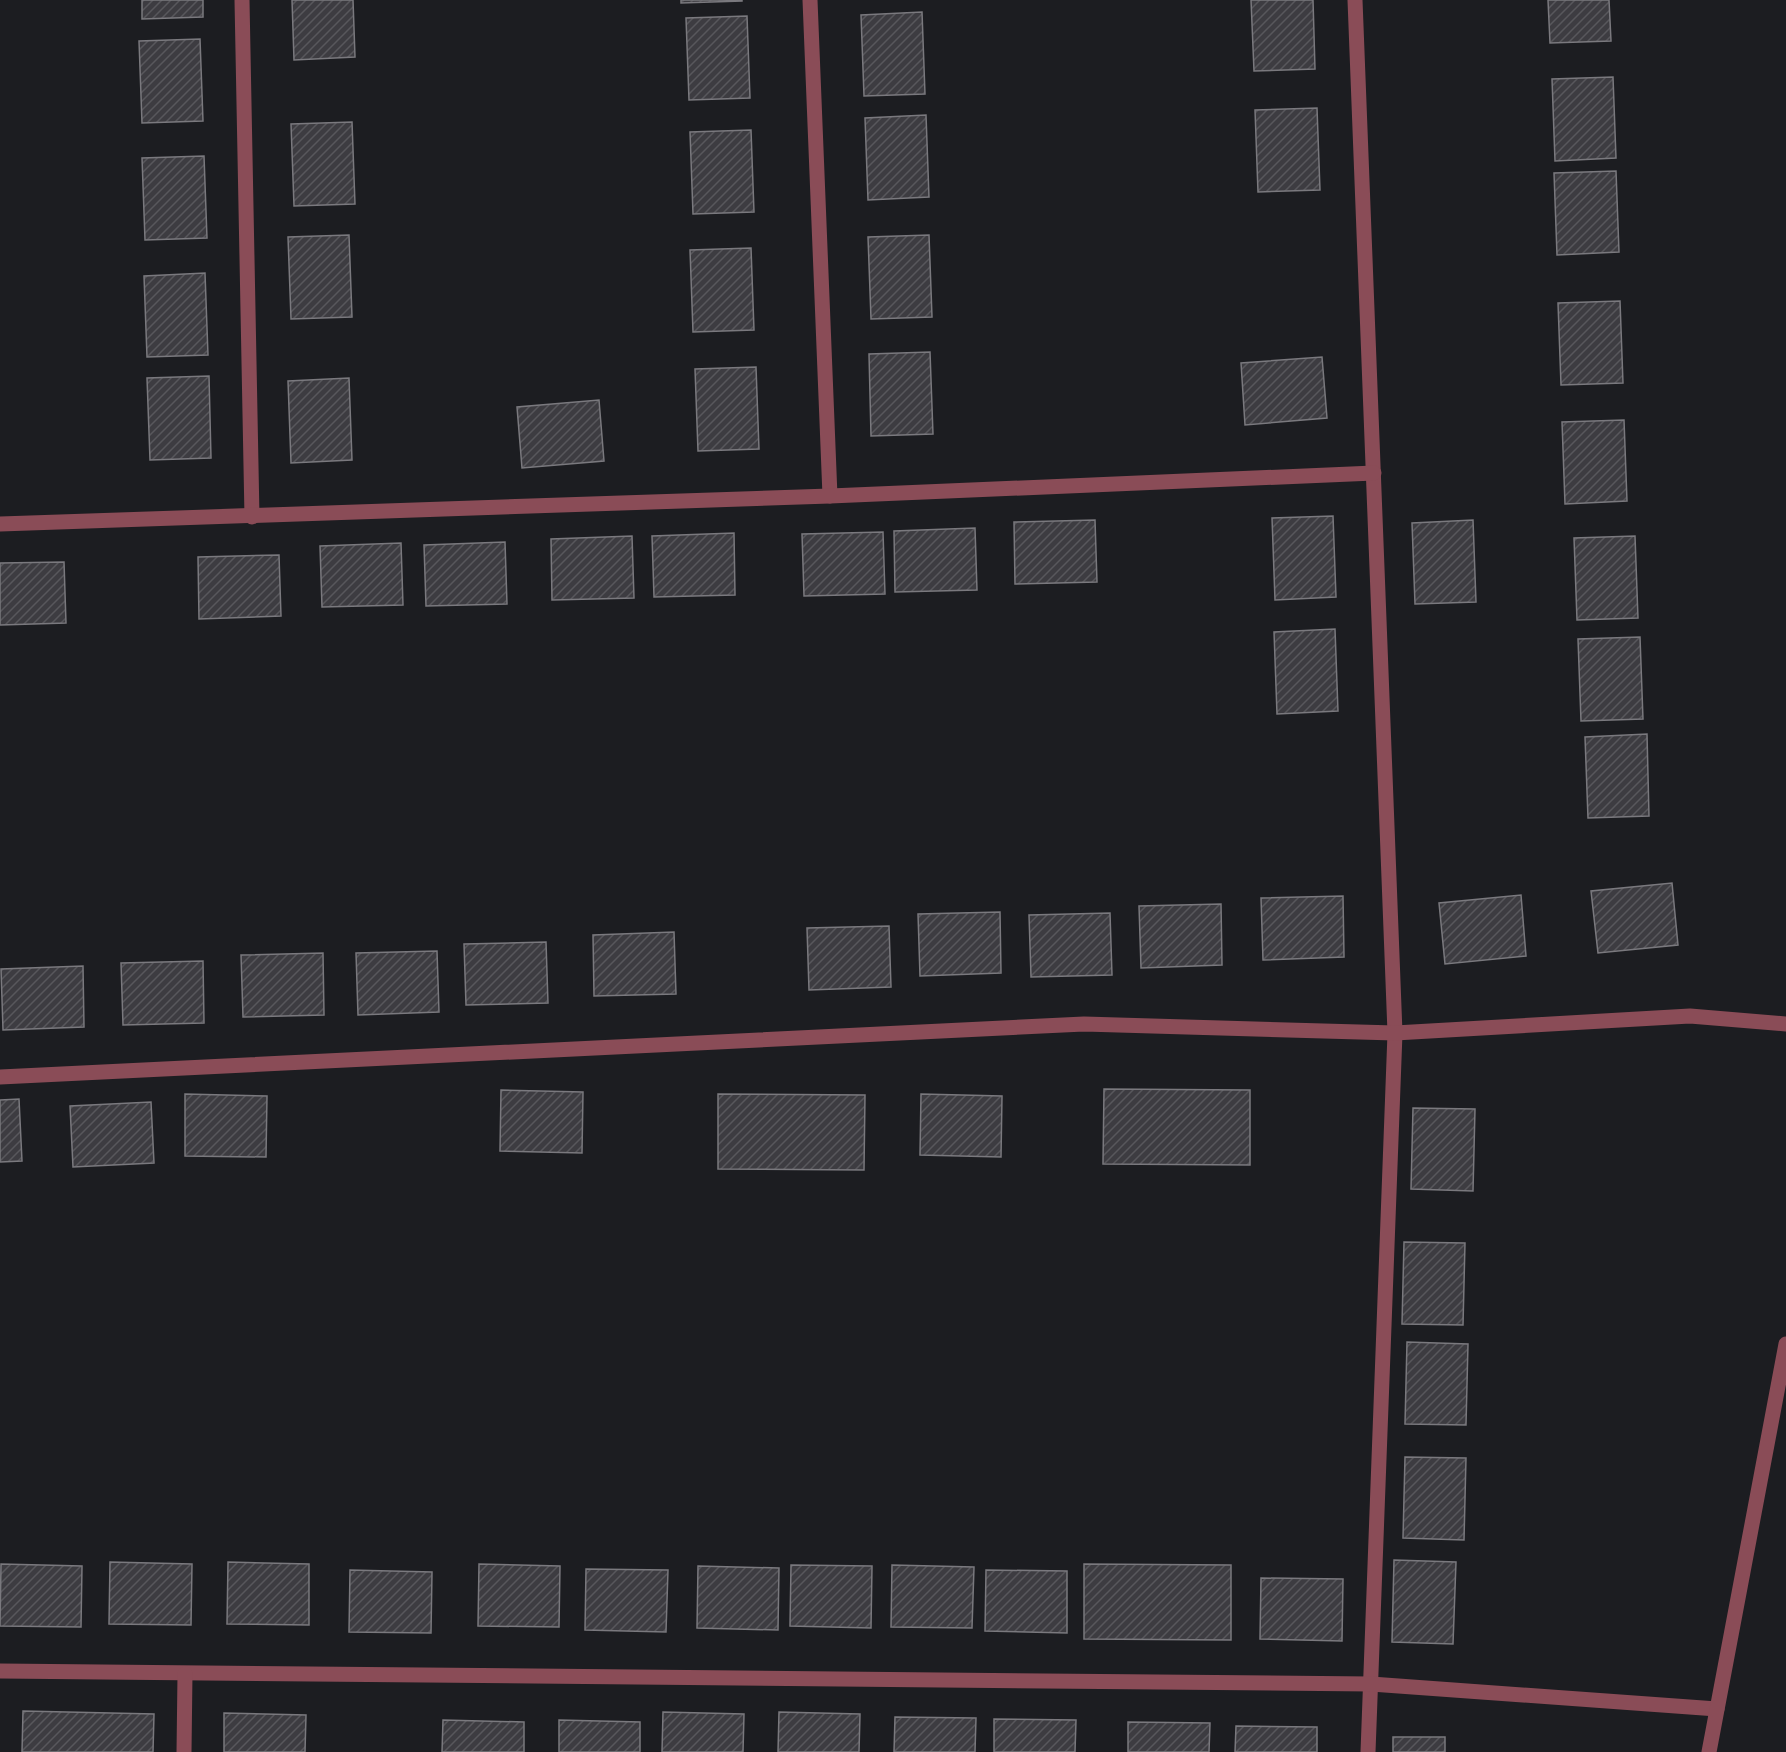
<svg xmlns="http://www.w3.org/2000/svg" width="1786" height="1752" font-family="Lora,serif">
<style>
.building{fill:url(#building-hatch);stroke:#7a797e;stroke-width:1.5}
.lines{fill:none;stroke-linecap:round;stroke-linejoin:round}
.street{stroke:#8a4c57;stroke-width:15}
</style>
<defs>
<pattern id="building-hatch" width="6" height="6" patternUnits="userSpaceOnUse" patternTransform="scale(1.5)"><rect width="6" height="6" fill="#3d3c41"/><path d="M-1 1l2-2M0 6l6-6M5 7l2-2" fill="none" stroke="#58575c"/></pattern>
</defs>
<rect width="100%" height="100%" fill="#1c1d21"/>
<!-- building -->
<g class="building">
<path d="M142,0H203V17L142,19Z"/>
<path d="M292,0H353L355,57L294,60Z"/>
<path d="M681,0H742V1L681,3Z"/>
<path d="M1251,0H1313L1315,69L1254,71Z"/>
<path d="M1548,0H1609L1611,41L1550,43Z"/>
<path d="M922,12L925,94L864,96L861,15Z"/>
<path d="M747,16L750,98L689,100L686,18Z"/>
<path d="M200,39L203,121L142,123L139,41Z"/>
<path d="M1613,77L1616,158L1555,161L1552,79Z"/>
<path d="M1317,108L1320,190L1258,192L1255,110Z"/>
<path d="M926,115L929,197L868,200L865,118Z"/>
<path d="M352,122L355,204L294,206L291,124Z"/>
<path d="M751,130L754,212L693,214L690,132Z"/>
<path d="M204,156L207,238L145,240L142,158Z"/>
<path d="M1616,171L1619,252L1557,255L1554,173Z"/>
<path d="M349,235L352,317L291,319L288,237Z"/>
<path d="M929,235L932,317L871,319L868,237Z"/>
<path d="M751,248L754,330L693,332L690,250Z"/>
<path d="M205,273L208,355L147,357L144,276Z"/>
<path d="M1620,301L1623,383L1561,385L1558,303Z"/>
<path d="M930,352L933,434L871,436L869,354Z"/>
<path d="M1322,357L1327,418L1245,425L1241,363Z"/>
<path d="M756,367L759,449L698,451L695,369Z"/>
<path d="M209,376L211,458L150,460L147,378Z"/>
<path d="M349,378L352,460L291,463L288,381Z"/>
<path d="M599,400L604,461L522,468L517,407Z"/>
<path d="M1624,420L1627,501L1565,504L1562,422Z"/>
<path d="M1333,516L1336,597L1275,600L1272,518Z"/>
<path d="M1095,520L1097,582L1015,584L1014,522Z"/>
<path d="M1473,520L1476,602L1415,604L1412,523Z"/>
<path d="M975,528L977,590L895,592L894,531Z"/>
<path d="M883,532L885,594L804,596L802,534Z"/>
<path d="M734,533L735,595L654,597L652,536Z"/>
<path d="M632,536L634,598L552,600L551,539Z"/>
<path d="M1635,536L1638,618L1577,620L1574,538Z"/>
<path d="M505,542L507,604L426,606L424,545Z"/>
<path d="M401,543L403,605L322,607L320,546Z"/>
<path d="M279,555L281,616L199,619L198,557Z"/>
<path d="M64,562L66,623L0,625V563Z"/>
<path d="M1335,629L1338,711L1277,714L1274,632Z"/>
<path d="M1640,637L1643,719L1581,721L1578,639Z"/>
<path d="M1647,734L1649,816L1588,818L1585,737Z"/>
<path d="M1672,883L1678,945L1598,953L1591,891Z"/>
<path d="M1521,895L1526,956L1445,964L1439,903Z"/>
<path d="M1343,896L1344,957L1263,960L1261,898Z"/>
<path d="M1221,904L1222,965L1141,968L1139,906Z"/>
<path d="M1000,912L1001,973L920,976L918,914Z"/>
<path d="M1110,913L1112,975L1031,977L1029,915Z"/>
<path d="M889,926L891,987L809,990L807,928Z"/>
<path d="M674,932L676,994L594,996L593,935Z"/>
<path d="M546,942L548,1003L466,1005L464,944Z"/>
<path d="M437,951L439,1012L358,1015L356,953Z"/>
<path d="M323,953L324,1015L243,1017L241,955Z"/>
<path d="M203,961L204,1023L123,1025L121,963Z"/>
<path d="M83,966L84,1027L3,1030L1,969Z"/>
<path d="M1104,1089L1250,1090V1165L1103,1164Z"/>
<path d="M501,1090L583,1092L582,1153L500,1151Z"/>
<path d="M185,1094L267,1096L266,1157L185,1156Z"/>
<path d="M718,1094L865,1095L864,1170L718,1169Z"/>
<path d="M921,1094L1002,1096L1001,1157L920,1155Z"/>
<path d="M19,1099L22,1161L0,1162V1100Z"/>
<path d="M151,1102L154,1163L73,1167L70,1106Z"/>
<path d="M1413,1108L1475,1109L1473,1191L1411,1189Z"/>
<path d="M1404,1242L1465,1243L1463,1325L1402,1324Z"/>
<path d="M1407,1342L1468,1344L1466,1425L1405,1424Z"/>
<path d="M1405,1457L1466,1458L1464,1540L1403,1538Z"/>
<path d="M1394,1560L1456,1562L1453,1644L1392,1642Z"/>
<path d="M110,1562L192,1564L191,1625L109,1624Z"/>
<path d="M228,1562L309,1564V1625L227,1624Z"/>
<path d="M1,1564L82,1566L81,1627L0,1626Z"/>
<path d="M479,1564L560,1566L559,1627L478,1626Z"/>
<path d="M1084,1564L1231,1565V1640L1084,1639Z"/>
<path d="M791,1565L872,1566L871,1628L790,1626Z"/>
<path d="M892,1565L974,1567L972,1628L891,1627Z"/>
<path d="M698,1566L779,1568L778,1630L697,1628Z"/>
<path d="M586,1569L668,1570L666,1632L585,1630Z"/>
<path d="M350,1570L432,1572L431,1633L349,1632Z"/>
<path d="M986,1570L1067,1571V1633L985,1631Z"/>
<path d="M1261,1578L1343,1579L1342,1641L1260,1639Z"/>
<path d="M23,1711L154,1714L153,1752H22Z"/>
<path d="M663,1712L744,1714L743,1752H662Z"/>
<path d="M779,1712L860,1714L859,1752H778Z"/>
<path d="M224,1713L306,1715L305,1752H224Z"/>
<path d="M895,1717L976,1718L975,1752H894Z"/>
<path d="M994,1719L1076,1720L1075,1752H994Z"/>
<path d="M443,1720L524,1722V1752H442Z"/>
<path d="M559,1720L640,1722V1752H559Z"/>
<path d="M1128,1722L1210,1723L1209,1752H1128Z"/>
<path d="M1236,1726L1317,1727V1752H1235Z"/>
<rect x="1393" y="1737" width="52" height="15"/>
</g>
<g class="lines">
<!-- street -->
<g class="street">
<path d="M242,0L252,517"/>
<path d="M810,0L830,496"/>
<path d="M1355,0L1395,1033L1368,1752"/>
<path d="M0,524L830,496L1374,473"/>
<path d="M0,1077L1084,1024L1395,1033L1690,1016L1786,1024"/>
<path d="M0,1671L1371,1684L1717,1709"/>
<path d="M184,1752L185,1674"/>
<path d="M1709,1752L1786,1344"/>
</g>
</g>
</svg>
